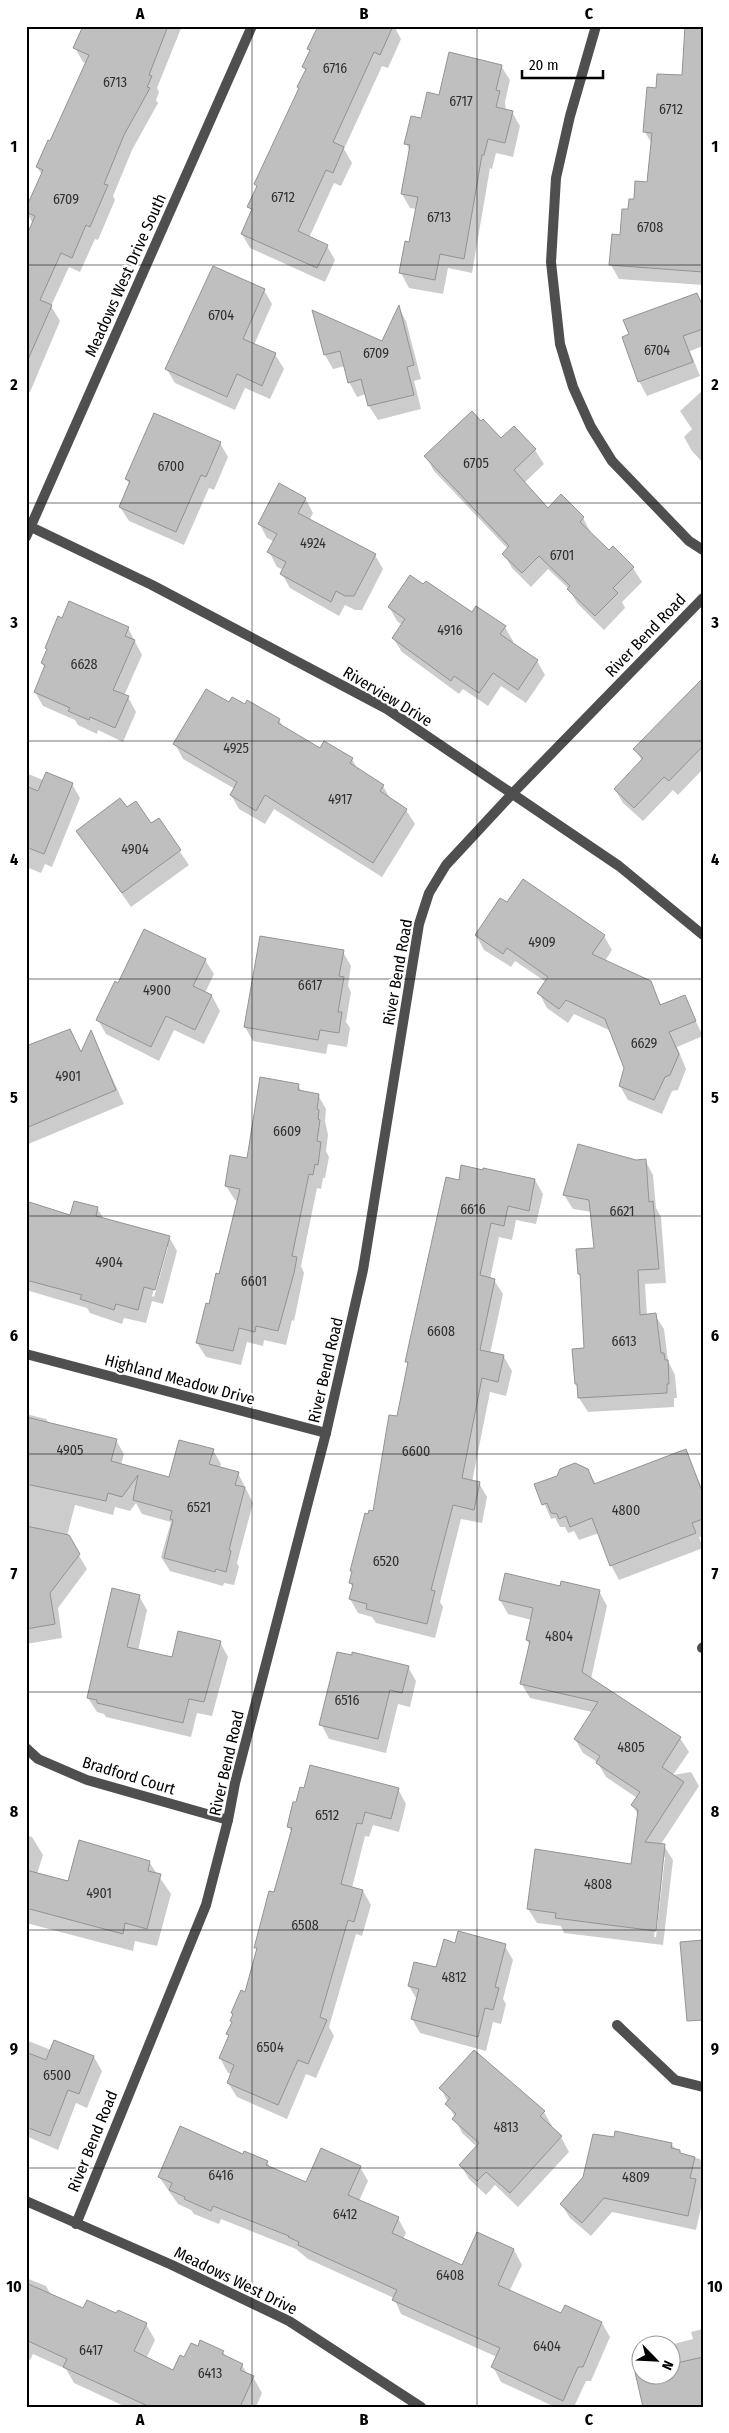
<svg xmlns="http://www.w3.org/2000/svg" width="729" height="2433" font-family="'Fira Sans Condensed',sans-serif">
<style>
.shadow{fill:#0003;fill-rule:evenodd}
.building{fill:#bfbfbf;stroke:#939393}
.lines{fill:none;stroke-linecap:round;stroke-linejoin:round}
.minor{stroke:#4f4f4f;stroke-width:10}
.grid{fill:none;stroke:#000;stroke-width:1;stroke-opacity:0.55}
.labels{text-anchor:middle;stroke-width:4.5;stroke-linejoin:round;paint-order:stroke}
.number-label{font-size:14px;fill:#303030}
.street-label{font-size:16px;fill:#000;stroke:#fff}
.neatline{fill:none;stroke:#000;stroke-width:2}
.grid-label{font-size:16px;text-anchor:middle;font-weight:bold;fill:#000}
</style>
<rect width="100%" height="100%" fill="#fff"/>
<!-- shadow -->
<g class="shadow">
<path d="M109,26H182L157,88L159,92L156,100L158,103L132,150L113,196L115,200L98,240L95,239L80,272L69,267L51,306L60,321L30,392L26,391V256L33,224L26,211L42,175L37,167L51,142L86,63L83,62L75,48Z"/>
<path d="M319,26H394L401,39L388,68L382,66L344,149L352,163L341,186L334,183L309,238L327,246L335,260L325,282L250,248L242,234L252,212L249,207L257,188L255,184L300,89L306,71L304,67L310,52L309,49Z"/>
<path d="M703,57V285L619,279L611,265L629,211L648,183L652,144L645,132L657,89L683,77Z"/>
<path d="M501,66L510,80L505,102L506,111L512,112L520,126L513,157L496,153L492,169L490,168L472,273L448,268L443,294L409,288L401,273L410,244L417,209L410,208L402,194L410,152L406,143L440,96Z"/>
<path d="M264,290L272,304L254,345L275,354L284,369L270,399L245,388L235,410L175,383L166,368Z"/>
<path d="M697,294L703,305V346L690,351L700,376L647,396L639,381Z"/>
<path d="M399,308L406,321L421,379L414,381L421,409L378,420L369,406L366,394L357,397L349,382L345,366L333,369L325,355L314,312L383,343Z"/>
<path d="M703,390V463L692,451L684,437L692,429L680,411Z"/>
<path d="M514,428L535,450L544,464L524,483L548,509L561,496L583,518L591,533L609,551L633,568L642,582L622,602L625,608L604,630L577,603L569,589L548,569L531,587L512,568L504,554L508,549L434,471L426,456L501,440Z"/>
<path d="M220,443L228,457L214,490L209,488L184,545L129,521L120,507L130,485L126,479Z"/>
<path d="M305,498L313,513L309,521L375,555L383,569L362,610H355L345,605L339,616L290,588L282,574L284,570L277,567L269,552L275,542L267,538L259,523Z"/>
<path d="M389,607L505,627L513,641L512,644L537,661L545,675L526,703L501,686L488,706L463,689L459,694L402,652L393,638L402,625L397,621Z"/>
<path d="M128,628L142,655L124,696L128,697L136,712L123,742L98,730L97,734L78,725L75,720L43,706L35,692L45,668L42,663L48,651L46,648Z"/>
<path d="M703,680V769L678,795L673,790L643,821L623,803L615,789L642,761L635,749Z"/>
<path d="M229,704L279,720L284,728L320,749L352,759L358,770L383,786L391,800L406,810L415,824L382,877L274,809L265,824L239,809L231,795L235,789L183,759L175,744Z"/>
<path d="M26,773L43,780L72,784L80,798L52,867L45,864L41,873L26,867Z"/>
<path d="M127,809L151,825L158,820L189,865L131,907L78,831Z"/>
<path d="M476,935L604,936L612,950L605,961L650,982L662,1006L684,997L703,1036L677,1047L686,1069L678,1090L672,1091L662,1114L628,1100L620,1086L626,1068L611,1031L574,1014L568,1023L547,1008L539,993L546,982L515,961L511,967L484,950Z"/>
<path d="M343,952L351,966L348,986L351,992L346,1022L350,1028L347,1047L328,1044L326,1054L253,1041L245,1027Z"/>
<path d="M205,960L214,974L205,993L212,996L220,1011L204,1044L174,1030L159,1061L106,1034L98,1020L119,984Z"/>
<path d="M70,1030L82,1053L92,1033L124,1104L26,1145V1048Z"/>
<path d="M298,1085L302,1092L318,1095L326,1109L325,1121L328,1135L326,1151L329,1157L325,1178H323L321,1189L317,1188L301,1266L304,1273L294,1321L292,1320L286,1345L264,1340L263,1346L247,1342L241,1365L206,1357L197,1343L220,1276L238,1201L235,1200L226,1186L248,1159Z"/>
<path d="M645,1160L653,1175L656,1208L661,1217L666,1283L645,1284L647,1315H655L664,1329L668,1361L675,1375L677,1398H674V1407L588,1412L579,1398L576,1383L585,1350L581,1278L579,1274L595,1249L592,1212L573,1209L564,1195L636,1161Z"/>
<path d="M535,1180L543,1194L536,1224L516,1220L512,1240L499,1237L490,1279L494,1280L503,1294L490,1354L504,1357L512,1371L506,1396L490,1392L472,1482L479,1483L487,1497L482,1523L461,1519L440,1602L443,1607L435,1638L376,1623L372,1617L358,1613L350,1599L353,1588L350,1583L353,1573L351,1571L374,1512L398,1418L408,1365L407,1362L460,1181Z"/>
<path d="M26,1202L70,1216L97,1208L104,1219L169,1237L177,1251L163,1304L152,1301L146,1323L124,1318L122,1324L90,1313L87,1308L26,1290ZM165,1247H168L154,1297L152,1296Z"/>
<path d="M26,1414L46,1419L49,1423L116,1440L124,1454L121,1465L170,1478L213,1450L221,1464L220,1468L238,1473L253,1503L237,1563L239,1567L234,1585L224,1583L223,1586L170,1571L161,1557L171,1522L142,1514L136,1503L130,1511L115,1507L113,1515L75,1505L67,1536L87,1569L58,1608L62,1638L26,1644Z"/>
<path d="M685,1451L703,1490V1536L699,1537L703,1548L619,1580L611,1565L599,1533L579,1540L574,1531L568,1533L565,1527H560L555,1518L551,1519L536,1485L588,1470L596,1484Z"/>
<path d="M561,1587L599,1591L607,1606L591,1679L680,1738L689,1752L673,1775L691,1772L699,1786L661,1844L664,1846L673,1860L663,1945L564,1933L561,1926L537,1923L528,1909L632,1865L639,1816L632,1805L637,1798L606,1777L597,1762L583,1753L575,1739L592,1712L530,1698L521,1683L530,1646L527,1640L532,1620L508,1614L500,1600ZM663,1857H665L656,1937H654Z"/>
<path d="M139,1596L147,1610L138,1651L173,1659L220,1642L228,1657L212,1716L197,1713L191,1737L106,1717L104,1714L97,1712L88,1698Z"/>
<path d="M408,1667L416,1681L410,1707L398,1704L386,1753L329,1739L321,1724Z"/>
<path d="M398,1789L406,1804L399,1832L373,1825L369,1837L365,1836L352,1888L363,1891L371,1905L362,1936L356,1934L329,2027L334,2036L316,2078L306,2074L287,2119L237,2097L228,2083L232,2074L228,2073L220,2058L229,2037L228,2034L233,2023L232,2013L246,1993L258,1951L256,1948L292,1833L288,1826Z"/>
<path d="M26,1835L32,1837L43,1855L37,1874L69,1882L149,1862L171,1894L157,1946L135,1941L133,1951L26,1923Z"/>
<path d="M505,1946L513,1960L503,1999L506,2004L501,2024L493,2022L486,2051L420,2033L412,2019L417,2000L409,1986L437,1969Z"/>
<path d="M26,2040L51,2050L94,2057L102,2071L87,2108L76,2103L58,2150L26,2136Z"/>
<path d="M474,2052L544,2112L552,2126L551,2128L561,2137L569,2152L518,2207L495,2185L486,2195L469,2179L461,2165L477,2147L462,2133L441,2088Z"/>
<path d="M672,2145L682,2155L700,2159L703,2164V2199L696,2230L612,2212L591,2236L570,2218L561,2204Z"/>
<path d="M244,2155L267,2162L271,2169L307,2184L360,2167L368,2181L359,2201L398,2218L406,2233L403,2239L463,2266L478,2234L514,2250L522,2265L509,2292L562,2315L602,2323L610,2337L591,2381H586L574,2407H555L501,2382L493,2367L497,2357L401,2314L394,2298L308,2259L296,2249L221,2219L219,2224L194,2214L191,2210L178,2204L159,2177Z"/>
<path d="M26,2278L46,2286L51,2295L84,2310L117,2315L146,2324L155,2340L146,2359L174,2372L198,2347L223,2352L227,2358L242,2365L247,2374L253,2377L262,2393L256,2407H126L74,2383L66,2369L33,2354L30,2360L26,2358Z"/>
<path d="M703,2329V2407H645L633,2354L642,2352V2376H672V2346H666L693,2339L691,2332Z"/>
</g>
<!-- building -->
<g class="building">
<path d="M83,26H168L149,75L152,76L147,87L150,88L124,135L104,184L108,185L90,227L86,225L72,258L61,253L40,300L52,305L26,364V237L35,216L26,212V208L43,170L36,167L48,140L50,141L89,55L73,48Z"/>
<path d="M318,26H393L380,55L374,52L333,142L344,147L333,173L326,170L298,231L328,245L317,268L241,234L252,209L247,207L257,186L254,184L299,88L297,87L306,69L302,67L310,50L307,49Z"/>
<path d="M685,26H703V272L609,265L612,234L620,235L622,209H628L629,199H634L635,181L647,182L652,133L643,132L647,87L656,88L657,74L682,75Z"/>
<path d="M449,52L502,65L496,90L500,91L496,107L513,111L505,143L488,139L484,155H482L464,259L440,254L435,280L399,273L405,241L409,242L418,197L401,194L410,145L404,144L411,116L421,118L427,92L439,95Z"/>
<path d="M213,266L265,289L243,339L276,353L262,386L237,374L227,397L165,369Z"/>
<path d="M697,293L703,307V329L683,336L693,362L638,382L622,337L629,334L623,320Z"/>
<path d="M399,305L414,365L407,367L414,395L368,406L361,379L348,383L340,351L324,355L312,310L382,341Z"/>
<path d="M472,411L481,421L483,419L501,438L514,426L536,449L514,470L548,508L561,494L584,517L580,522L609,550L613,546L634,567L613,588L618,593L595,616L567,589L570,586L539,556L522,573L502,554L509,546L424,456Z"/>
<path d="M154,413L221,442L206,477L201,475L176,532L119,507L130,481L125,479Z"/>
<path d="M279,483L306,498L298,513L376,554L354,596H345L336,591L331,602L280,574L286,562L267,552L277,534L258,524Z"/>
<path d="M410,575L423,584L426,581L472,612L476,606L506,626L500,634L538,660L518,690L493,673L479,693L454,676L451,681L392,638L405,619L388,607Z"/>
<path d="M69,601L129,627L125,636L135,640L113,690L129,696L115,728L90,717L89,720L68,711L70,708L34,692L45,665L41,663L47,649L45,648L58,616L62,618Z"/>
<path d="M703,678V746L669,781L664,777L634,808L614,789L643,758L633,749Z"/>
<path d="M206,689L229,702L232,697L245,704L247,700L280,719L278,723L320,748L324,741L353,758L350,763L384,785L380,791L407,809L373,863L265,795L256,811L230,795L237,782L173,744Z"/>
<path d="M46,772L73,783L44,854L26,847V786L38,791Z"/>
<path d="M120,798L127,807L136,801L151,823L159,818L181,850L122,893L76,831Z"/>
<path d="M523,879L605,935L592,954L651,981L660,1005L685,995L696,1021L669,1032L679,1054L670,1075L665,1077L654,1100L619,1086L624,1068L605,1019L566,1000L559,1009L537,993L548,977L507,948L503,954L475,935L500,898L507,902Z"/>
<path d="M144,929L206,959L193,986L212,995L195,1030L166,1016L151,1047L96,1020L115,981L118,983Z"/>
<path d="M260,936L344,950L339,976L344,977L338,1012H342L339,1033L320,1030L318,1040L244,1027Z"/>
<path d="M70,1029L81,1052L91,1030L116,1090L26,1128V1046Z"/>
<path d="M260,1077L299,1084L298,1090L319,1094L317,1109L319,1110L318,1119L320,1120L317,1141L321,1142L318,1165L315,1164L313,1175L309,1174L292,1256L297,1257L294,1273L278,1331L256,1326L255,1332L239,1328L233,1351L196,1343L206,1303L209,1304L216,1273L219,1274L240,1189L225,1186L230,1155L247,1158Z"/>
<path d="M578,1144L636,1160L646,1159L649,1202L653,1201L659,1269L638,1270L640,1315L656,1313L661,1353H664L665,1360H668L669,1384H667V1393L578,1398L577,1384H575L572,1349L584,1348L580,1274H578L576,1249L594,1248L589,1200L563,1195Z"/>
<path d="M461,1165L483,1170V1168L535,1179L529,1211L508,1206L504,1226L491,1223L480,1275L495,1279L480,1350L504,1355L498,1382L482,1378L462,1478L480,1482L474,1510L453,1505L431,1590L435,1591L427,1624L366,1609L367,1604L349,1599L353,1584L349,1583L352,1571H350L365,1513L368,1514L369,1510L373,1511L389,1415L397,1416L408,1362H405L446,1177L459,1180Z"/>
<path d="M26,1201L70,1215L74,1201L98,1207L96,1216L170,1236L155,1290L144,1287L138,1310L116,1304L114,1310L80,1299L82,1295L26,1280Z"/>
<path d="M26,1417L117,1439L111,1461L169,1477L179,1440L214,1449L209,1464L239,1472L235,1485L245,1487L229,1550L231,1551L226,1572L216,1569L215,1572L164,1558L173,1520L170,1519L172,1511L133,1500L138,1475L122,1497L108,1493L106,1501L26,1484Z"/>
<path d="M686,1449L703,1494V1519L692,1523L696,1533L610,1566L592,1518L570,1527L566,1516L559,1519L557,1514L551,1513L547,1503L542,1505L534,1484L557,1476L560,1469L575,1463L588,1469L594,1484Z"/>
<path d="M26,1526L69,1535L80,1554L50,1593L55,1624L26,1629Z"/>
<path d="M505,1573L560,1586L561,1581L600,1590L582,1672L681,1737L662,1767L684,1782L645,1842L665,1844L656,1931L555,1918L556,1913L527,1909L535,1849L631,1864L638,1810L631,1805L640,1792L596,1763L600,1756L574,1739L598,1702L520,1684L530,1641L526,1640L533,1608L499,1600Z"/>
<path d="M112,1588L140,1595L127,1647L172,1657L178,1631L221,1641L204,1702L189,1699L183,1723L97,1703V1700L87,1698Z"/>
<path d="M337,1652L352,1655V1652L409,1666L402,1693L390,1690L378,1739L319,1725Z"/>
<path d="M310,1765L399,1788L391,1819L365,1812L362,1824L357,1823L341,1884L363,1890L354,1922L348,1920L320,2017L327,2020L308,2064L298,2060L278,2105L227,2083L234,2065L219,2058L229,2035L226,2034L232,2022L230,2021L233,2014L231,2013L241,1990L245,1992L257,1948H254L269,1891L274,1892L292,1828L287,1827L293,1802H296L300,1787L304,1788Z"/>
<path d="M79,1840L150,1861L148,1871L161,1874L147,1929L125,1923L123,1934L26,1908V1870L68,1881Z"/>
<path d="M458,1931L506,1944L495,1987L499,1988L493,2010L485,2008L478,2037L411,2019L419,1989L408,1986L414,1962L436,1967L444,1939L455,1943Z"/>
<path d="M703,1940V2020L687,2021L680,1942Z"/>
<path d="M54,2040L94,2056L79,2094L68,2090L50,2136L26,2127V2052L46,2060Z"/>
<path d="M474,2050L545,2111L540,2116L562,2136L510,2193L486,2172L477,2181L459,2165L479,2143L452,2119L456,2114L445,2104L450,2098L439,2088Z"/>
<path d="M180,2126L243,2154L244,2151L268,2161L266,2165L306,2182L321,2148L361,2166L348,2195L399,2217L392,2233L462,2265L477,2232L514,2249L498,2285L561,2313L565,2305L602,2322L583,2367H578L563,2401L491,2367L500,2348L392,2300L397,2290L298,2245L299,2242L288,2237L289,2236L213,2206L211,2211L184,2199L185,2197L169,2190L172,2183L158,2177Z"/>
<path d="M615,2131L672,2143L671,2148L680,2150V2153L695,2157L690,2178L696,2179L688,2216L604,2198L582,2223L560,2204L583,2177L593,2134L614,2137Z"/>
<path d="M26,2283L83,2308L87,2300L116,2313L118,2310L147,2323L134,2351L173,2370L180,2355L184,2357L191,2343L198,2346L200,2340L224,2351L222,2354L243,2364L240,2370L254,2376L240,2407H150L63,2367L67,2359L26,2340Z"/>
<path d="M703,2357V2407H643L635,2372L642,2370V2376H672V2364Z"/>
</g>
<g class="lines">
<!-- minor -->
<g class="minor">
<path d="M596,26L570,116L556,178L551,262L560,344L573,387L591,427L612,461L689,541L703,550"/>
<path d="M31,527L152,585L387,709L619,866L703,935"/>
<path d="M26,537L252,26"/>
<path d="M26,1354L326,1433"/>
<path d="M702,1648L703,1647"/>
<path d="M26,1748L38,1759L87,1780L228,1820"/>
<path d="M617,2025L675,2080L703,2087"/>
<path d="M26,2201L172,2265L289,2321L421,2407"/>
<path d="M76,2224L206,1905L228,1820L235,1783L326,1433L363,1270L419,924L429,893L446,865L512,794L703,598"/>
</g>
</g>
<!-- grid -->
<path class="grid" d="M252,26V2407M477,26V2407M26,265H703M26,503H703M26,741H703M26,979H703M26,1216H703M26,1454H703M26,1692H703M26,1930H703M26,2168H703"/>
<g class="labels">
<!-- number labels -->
<g class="number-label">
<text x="335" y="73">6716</text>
<text x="115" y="87">6713</text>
<text x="461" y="106">6717</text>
<text x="671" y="114">6712</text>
<text x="283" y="202">6712</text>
<text x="66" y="204">6709</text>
<text x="439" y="222">6713</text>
<text x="650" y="232">6708</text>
<text x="221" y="320">6704</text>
<text x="657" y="355">6704</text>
<text x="376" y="358">6709</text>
<text x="476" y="468">6705</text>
<text x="171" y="471">6700</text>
<text x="313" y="548">4924</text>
<text x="562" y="560">6701</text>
<text x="450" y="635">4916</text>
<text x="84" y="669">6628</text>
<text x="236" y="753">4925</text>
<text x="340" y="804">4917</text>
<text x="135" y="854">4904</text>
<text x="542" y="947">4909</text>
<text x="310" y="990">6617</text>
<text x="157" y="995">4900</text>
<text x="644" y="1048">6629</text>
<text x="68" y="1081">4901</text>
<text x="287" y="1136">6609</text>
<text x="473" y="1214">6616</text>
<text x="622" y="1216">6621</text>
<text x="109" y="1267">4904</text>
<text x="254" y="1286">6601</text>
<text x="441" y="1336">6608</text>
<text x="624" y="1346">6613</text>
<text x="70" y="1455">4905</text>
<text x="416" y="1456">6600</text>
<text x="199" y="1512">6521</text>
<text x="626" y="1515">4800</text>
<text x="386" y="1566">6520</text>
<text x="559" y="1641">4804</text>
<text x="347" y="1705">6516</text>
<text x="631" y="1752">4805</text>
<text x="327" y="1820">6512</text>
<text x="598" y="1889">4808</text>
<text x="99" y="1898">4901</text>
<text x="305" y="1930">6508</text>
<text x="454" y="1982">4812</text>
<text x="270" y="2052">6504</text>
<text x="57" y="2080">6500</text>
<text x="506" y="2132">4813</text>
<text x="221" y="2180">6416</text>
<text x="636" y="2182">4809</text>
<text x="345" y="2219">6412</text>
<text x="450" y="2280">6408</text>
<text x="547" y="2351">6404</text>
<text x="91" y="2355">6417</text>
<text x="210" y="2378">6413</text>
</g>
<!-- street labels -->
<g class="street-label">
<text transform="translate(125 275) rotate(-66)" y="6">Meadows West Drive South</text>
<text transform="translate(645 635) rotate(-46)" y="6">River Bend Road</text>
<text transform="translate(388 696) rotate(31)" y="6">Riverview Drive</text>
<text transform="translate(397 972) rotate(-80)" y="6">River Bend Road</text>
<text transform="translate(325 1370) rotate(-77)" y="6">River Bend Road</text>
<text transform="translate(180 1379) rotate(15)" y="6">Highland Meadow Drive</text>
<text transform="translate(226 1763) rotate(-77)" y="6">River Bend Road</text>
<text transform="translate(129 1775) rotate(17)" y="6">Bradford Court</text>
<text transform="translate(92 2141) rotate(-68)" y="6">River Bend Road</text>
<text transform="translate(236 2280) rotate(26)" y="6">Meadows West Drive</text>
</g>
</g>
<!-- border -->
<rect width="729" height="2433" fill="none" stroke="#ffffff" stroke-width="55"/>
<!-- north arrow -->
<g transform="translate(656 2360) rotate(114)"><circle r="24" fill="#ffffff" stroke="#999999"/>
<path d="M0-4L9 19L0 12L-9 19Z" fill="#000000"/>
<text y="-8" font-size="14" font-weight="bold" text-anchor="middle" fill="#000000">N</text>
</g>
<!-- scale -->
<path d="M522 70v8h81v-8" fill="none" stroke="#000000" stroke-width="2.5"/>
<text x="529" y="70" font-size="15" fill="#000000" stroke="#ffffff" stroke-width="4" paint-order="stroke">20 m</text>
<rect x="28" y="28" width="674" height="2378" class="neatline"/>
<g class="grid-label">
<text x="140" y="19">A</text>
<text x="364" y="19">B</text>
<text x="589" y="19">C</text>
<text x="14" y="152">1</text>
<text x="715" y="152">1</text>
<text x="14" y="390">2</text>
<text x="715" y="390">2</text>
<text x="14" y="628">3</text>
<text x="715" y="628">3</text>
<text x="14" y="865">4</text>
<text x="715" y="865">4</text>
<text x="14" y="1103">5</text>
<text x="715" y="1103">5</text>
<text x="14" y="1341">6</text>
<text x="715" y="1341">6</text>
<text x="14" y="1579">7</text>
<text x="715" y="1579">7</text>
<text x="14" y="1817">8</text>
<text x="715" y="1817">8</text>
<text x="14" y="2054">9</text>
<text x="715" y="2054">9</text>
<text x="14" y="2292">10</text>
<text x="715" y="2292">10</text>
<text x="140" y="2425">A</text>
<text x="364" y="2425">B</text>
<text x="589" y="2425">C</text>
</g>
</svg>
